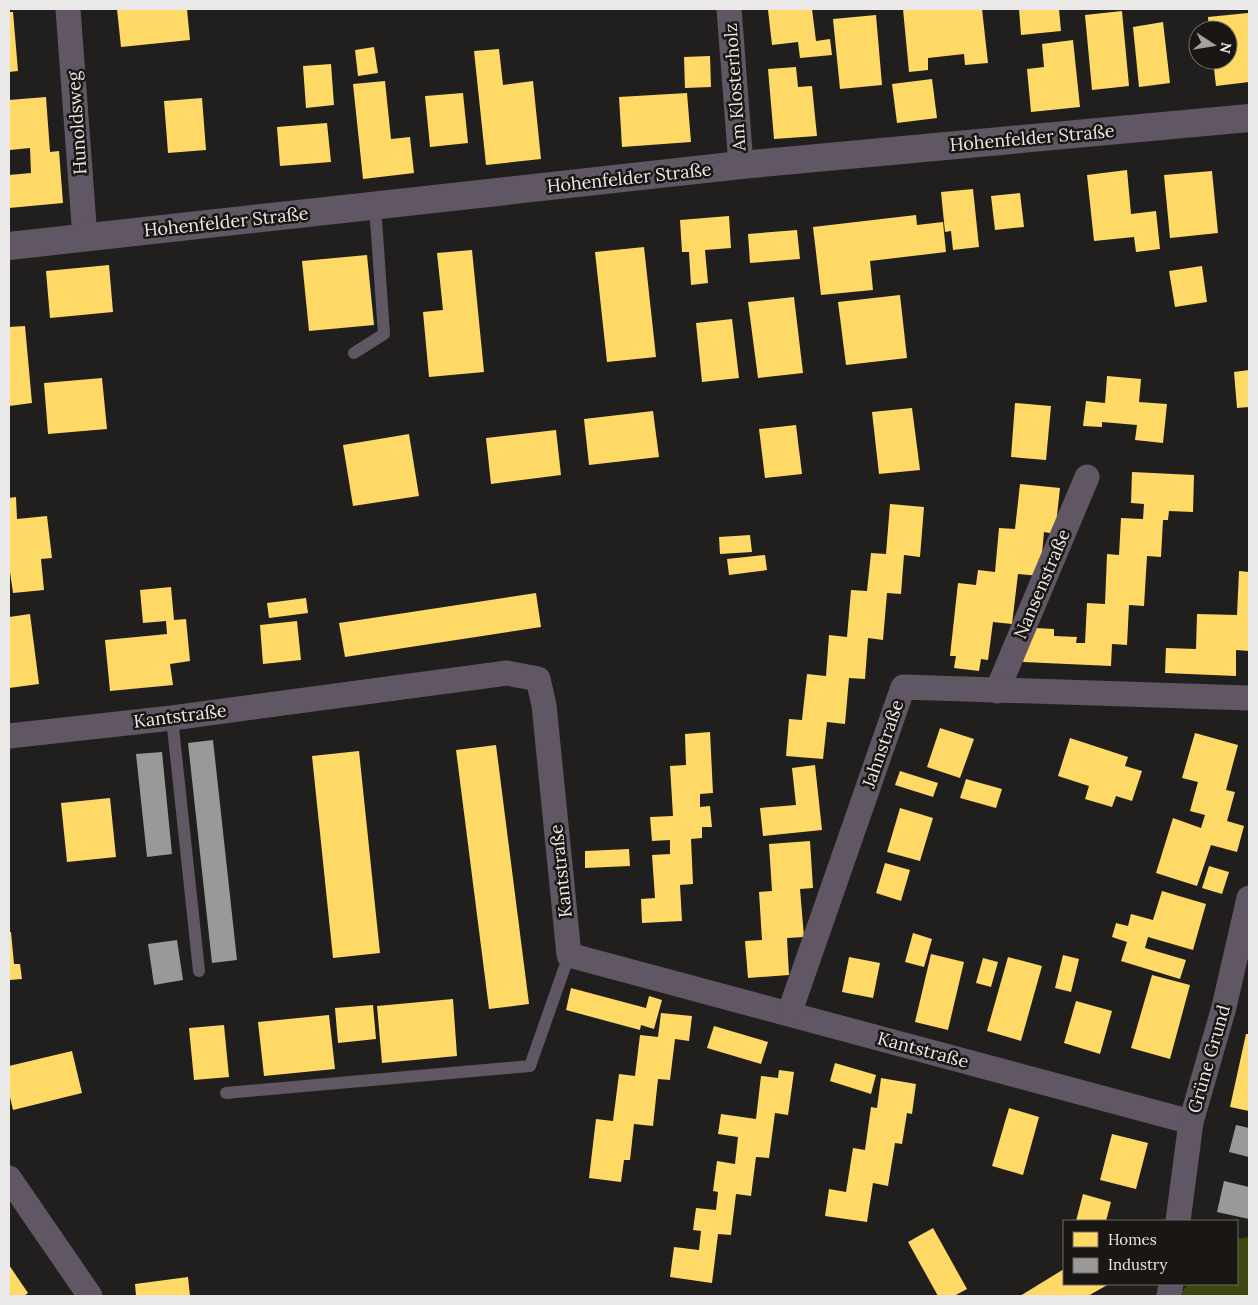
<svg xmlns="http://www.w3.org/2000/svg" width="1258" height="1305" font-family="Lora,serif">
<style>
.green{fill:#3c480d}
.homes{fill:#ffd966}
.industry{fill:#999}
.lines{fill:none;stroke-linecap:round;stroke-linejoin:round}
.service{stroke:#615664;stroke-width:12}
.minor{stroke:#615664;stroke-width:25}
.tertiary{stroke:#615664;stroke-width:28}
.labels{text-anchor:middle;stroke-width:5;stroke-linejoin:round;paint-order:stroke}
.street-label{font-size:18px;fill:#ebe9e7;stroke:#191613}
</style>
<rect width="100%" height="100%" fill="#211f1d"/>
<!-- green -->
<path class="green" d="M1249,1237V1296H1183L1182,1292L1188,1284H1237V1239Z"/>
<!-- homes -->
<g class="homes">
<path d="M117,9H187L190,40L121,47Z"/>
<path d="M782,9H812L816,41L830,39L832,55L800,58L798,42L772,45L768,10Z"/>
<path d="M903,9H982L988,63L965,65L964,54L928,58V70L909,72Z"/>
<path d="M1019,9H1059L1061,31L1021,35Z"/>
<path d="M1122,11L1129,86L1092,90L1085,15Z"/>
<path d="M9,12H13L18,71L9,72Z"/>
<path d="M1248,13L1249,82L1216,86L1213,60H1228V30H1209L1208,17Z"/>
<path d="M876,15L882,85L840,89L833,19Z"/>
<path d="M1163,22L1170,83L1139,87L1133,27Z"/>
<path d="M1073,40L1080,107L1031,112L1027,69L1044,67L1042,44Z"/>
<path d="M374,47L378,73L358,76L355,50Z"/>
<path d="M499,49L503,85L533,81L541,159L486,165L474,51Z"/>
<path d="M710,56L711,87L685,88L684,57Z"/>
<path d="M331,64L334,105L306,108L303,66Z"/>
<path d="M796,67L798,87L812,86L817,136L774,139L768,69Z"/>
<path d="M932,79L937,118L897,123L892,84Z"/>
<path d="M385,81L391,139L410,137L414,173L363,179L353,84Z"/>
<path d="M463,93L468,143L430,147L425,96Z"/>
<path d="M687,93L691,142L622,147L619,97Z"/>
<path d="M46,97L50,152L59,151L63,203L9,208V175L31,173L30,148L10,150L9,100Z"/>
<path d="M202,98L206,150L168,153L164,101Z"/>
<path d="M327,123L331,162L280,166L277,127Z"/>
<path d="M1127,170L1131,214L1156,211L1160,249L1136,252L1134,237L1094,241L1087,175Z"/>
<path d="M1212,171L1218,233L1170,238L1164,175Z"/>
<path d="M973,189L979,247L953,250L951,231L945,232L941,192Z"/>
<path d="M1020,193L1024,227L995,230L991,196Z"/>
<path d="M916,215L917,225L943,222L946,252L870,261L873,290L821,295L813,227Z"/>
<path d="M729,216L731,248L705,250L708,283L691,285L689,252H682L680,220Z"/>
<path d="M797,230L800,259L750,263L748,234Z"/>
<path d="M644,247L656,357L607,362L595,252Z"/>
<path d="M472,250L484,372L429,377L423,312L443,310L437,253Z"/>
<path d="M367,255L374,325L309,331L302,261Z"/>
<path d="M109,265L113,312L50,318L46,271Z"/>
<path d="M1202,266L1207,302L1175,307L1169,271Z"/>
<path d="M900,295L907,358L846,365L838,302Z"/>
<path d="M794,297L803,373L758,378L748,302Z"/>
<path d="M732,319L739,378L702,382L696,323Z"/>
<path d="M25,326L32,403L9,406V327Z"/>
<path d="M1249,370V407L1237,408L1234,372Z"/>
<path d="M1107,376L1141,379L1139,402L1167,404L1163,443L1135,440L1137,425L1102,422V427L1083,426L1086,401L1105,403Z"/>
<path d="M102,378L107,429L48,434L44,383Z"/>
<path d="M1015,403L1051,406L1046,460L1011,457Z"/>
<path d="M912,408L920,470L879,474L872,412Z"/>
<path d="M653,411L659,457L589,465L584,419Z"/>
<path d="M796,425L802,474L765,478L759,429Z"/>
<path d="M556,430L561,475L491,484L486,438Z"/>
<path d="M409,434L419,496L353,506L343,445Z"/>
<path d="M1132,472L1194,475L1193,512L1169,511L1168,520H1163L1161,557L1147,556L1144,606L1129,605L1127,645L1112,644L1111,666L1023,662L1025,650L1035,628L1054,629V636L1077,637L1076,643H1085L1087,603L1105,604L1107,554L1119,555L1121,518L1143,519L1144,504L1131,503Z"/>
<path d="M1020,484L1060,488L1055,534L1044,532L1040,576L1018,574L1012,624L993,622L988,660L981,659L979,671L954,668L956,656H950L958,583L976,585L978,570L995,572L999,528L1015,529Z"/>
<path d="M16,497L17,519L47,516L52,558L41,559L44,590L13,593L9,565V498Z"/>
<path d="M890,504L924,507L920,557L904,555L901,594L887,593L883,640L868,638L865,679L849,678L845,724L827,722L823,759L786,756L789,719L802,720L807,674L826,676L829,635L847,637L851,590L867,591L871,553L886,554Z"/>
<path d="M750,535L752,552L720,554L719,537Z"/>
<path d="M765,555L767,570L729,575L727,559Z"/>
<path d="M1239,571L1249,572V651L1236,650V676L1165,673L1166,648L1196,649L1197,614L1237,615Z"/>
<path d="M171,587L174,620L186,619L190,661L170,664L173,685L110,691L105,640L167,634L166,621L143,623L140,590Z"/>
<path d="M536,593L541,627L345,657L339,623Z"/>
<path d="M306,598L308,613L269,618L267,603Z"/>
<path d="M30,614L39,684L9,688V617Z"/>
<path d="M297,621L301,660L263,664L260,625Z"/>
<path d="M940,728L974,739L960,778L927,767Z"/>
<path d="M710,732L713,793L700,794V807L710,806L712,827H702V838L691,839L693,884L680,885L682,921L642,923L641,899L655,898L652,855L670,854V840L652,841L650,817L673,816L670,766L686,765L685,734Z"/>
<path d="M1195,733L1238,745L1226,790L1235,792L1227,821L1244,826L1237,852L1211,845L1197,886L1156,873L1173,818L1201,828L1205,815L1190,811L1198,782L1182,778Z"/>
<path d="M1070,738L1128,757L1125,766L1142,771L1132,801L1116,796L1112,807L1085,799L1089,786L1058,776Z"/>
<path d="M496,745L529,1004L489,1009L456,750Z"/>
<path d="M359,751L380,953L333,958L312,756Z"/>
<path d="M815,765L822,830L763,836L760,808L796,805L792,768Z"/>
<path d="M900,771L938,783L933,797L895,785Z"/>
<path d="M966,779L1002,789L996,808L960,798Z"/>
<path d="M110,798L116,857L67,862L61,803Z"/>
<path d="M900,808L933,818L920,861L887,852Z"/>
<path d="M810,841L813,888L800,889L804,937L787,938L789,975L748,978L745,941L762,940L759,892L772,891L769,844Z"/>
<path d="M629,849L630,866L585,868V851Z"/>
<path d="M885,863L910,870L901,901L876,893Z"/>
<path d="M1209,866L1229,872L1222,894L1202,888Z"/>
<path d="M1162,891L1206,904L1193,950L1148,937L1145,948L1186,960L1180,979L1121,961L1127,942L1112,937L1116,923L1128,926L1131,914L1153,920Z"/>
<path d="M9,932H11L14,964H20L22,979L9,980Z"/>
<path d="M913,933L932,939L924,967L905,962Z"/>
<path d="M931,954L964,962L948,1030L915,1022Z"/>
<path d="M1063,955L1079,959L1071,992L1055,988Z"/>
<path d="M849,957L880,963L873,998L842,992Z"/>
<path d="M1008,957L1042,966L1021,1041L987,1031Z"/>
<path d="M983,958L998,962L991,987L976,983Z"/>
<path d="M1152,975L1190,985L1170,1059L1131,1048Z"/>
<path d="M571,988L646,1008L649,996L662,1000L654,1029L641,1025L640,1030L566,1010Z"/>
<path d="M453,999L457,1056L382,1063L377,1006Z"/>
<path d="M1076,1001L1112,1011L1100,1054L1064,1043Z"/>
<path d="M373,1005L376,1039L338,1043L335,1008Z"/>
<path d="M661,1013L692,1016L689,1041L675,1039L670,1080L658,1079L653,1126L634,1124L630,1160H624L621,1182L589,1178L596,1119L613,1121L619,1074L635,1076L640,1035L658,1037Z"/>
<path d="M329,1015L335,1069L264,1076L258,1022Z"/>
<path d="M224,1025L229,1077L194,1080L189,1028Z"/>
<path d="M714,1026L768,1042L761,1064L707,1048Z"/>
<path d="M1246,1034H1249V1111L1230,1107Z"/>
<path d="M72,1051L82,1093L13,1110L9,1093V1066Z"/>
<path d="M835,1063L876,1075L871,1094L830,1081Z"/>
<path d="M779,1070L794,1072L788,1115L775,1113L769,1158L756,1157L751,1196L736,1194L731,1235L718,1234L712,1283L670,1277L674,1247L699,1250L701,1231L693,1230L696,1208L716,1210L718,1192L713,1191L717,1161L735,1164L738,1137L718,1134L721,1114L756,1119L761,1076L778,1078Z"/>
<path d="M881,1078L916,1084L912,1114L907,1113L902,1144L895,1143L888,1186L873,1183L867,1222L825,1216L829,1189L846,1192L853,1148L865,1150L871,1107L877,1108Z"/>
<path d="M1009,1108L1039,1117L1023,1175L992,1166Z"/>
<path d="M1112,1134L1148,1143L1136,1189L1100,1180Z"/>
<path d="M1083,1194L1111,1202L1106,1221H1076Z"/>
<path d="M933,1228L967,1289L954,1296H938L908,1242Z"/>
<path d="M9,1265L28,1293L24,1296H9Z"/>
<path d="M1064,1269V1284H1109L1088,1296H1020Z"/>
<path d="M188,1277L190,1296H136L135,1284Z"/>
</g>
<!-- industry -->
<g class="industry">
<path d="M213,740L237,960L212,963L188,743Z"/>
<path d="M162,752L172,854L147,857L136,754Z"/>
<path d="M177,940L183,980L154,985L148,944Z"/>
<path d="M1236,1125L1249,1128V1157L1229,1152Z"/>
<path d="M1224,1181L1249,1187V1219L1217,1212Z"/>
</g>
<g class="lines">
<!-- service -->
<g class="service">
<path d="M354,353L384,334L375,206"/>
<path d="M172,718L199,971"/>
<path d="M226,1093L530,1066L569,955"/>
</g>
<!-- minor -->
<g class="minor">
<path d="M68,9L85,238"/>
<path d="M729,9L741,165"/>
<path d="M997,691L1087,477"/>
<path d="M9,736L172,718L507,673L538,679L544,705L569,955L1191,1122"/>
<path d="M789,1014L903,687L1249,698"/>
<path d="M9,1178L90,1296"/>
<path d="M1178,1221L1191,1122L1224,1007L1249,898"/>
<path d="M1169,1296L1171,1284"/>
</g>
<!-- tertiary -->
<path class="tertiary" d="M9,246L741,165L1249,118"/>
</g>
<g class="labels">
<!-- street labels -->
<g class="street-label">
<text transform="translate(735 87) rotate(-94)" y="6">Am Klosterholz</text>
<text transform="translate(77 123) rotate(-94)" y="6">Hunoldsweg</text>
<text transform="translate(1032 138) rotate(-5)" y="6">Hohenfelder Straße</text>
<text transform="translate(629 178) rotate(-6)" y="6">Hohenfelder Straße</text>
<text transform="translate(226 222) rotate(-6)" y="6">Hohenfelder Straße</text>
<text transform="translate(1042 584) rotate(-67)" y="6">Nansenstraße</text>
<text transform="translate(180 716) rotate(-7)" y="6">Kantstraße</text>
<text transform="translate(883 744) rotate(-71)" y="6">Jahnstraße</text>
<text transform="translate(561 871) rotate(-96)" y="6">Kantstraße</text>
<text transform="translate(923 1050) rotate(15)" y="6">Kantstraße</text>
<text transform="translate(1209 1059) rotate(-74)" y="6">Grüne Grund</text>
</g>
</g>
<!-- border -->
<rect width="1258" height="1305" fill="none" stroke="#ebe9e7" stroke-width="20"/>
<!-- legend -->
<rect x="1063" y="1220" width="175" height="65" fill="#191613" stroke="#6d6a68"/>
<rect x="1073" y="1232" width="25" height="15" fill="#ffd966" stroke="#6d6a68"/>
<text x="1108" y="1245" font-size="15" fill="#ebe9e7">Homes</text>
<rect x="1073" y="1258" width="25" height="15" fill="#999999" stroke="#6d6a68"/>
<text x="1108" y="1270" font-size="15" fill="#ebe9e7">Industry</text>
<!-- north arrow -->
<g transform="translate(1213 45) rotate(102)"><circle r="24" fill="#191613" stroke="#6d6a68"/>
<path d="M0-4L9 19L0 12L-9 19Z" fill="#a4a2a0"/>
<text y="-8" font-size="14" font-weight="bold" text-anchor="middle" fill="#ebe9e7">N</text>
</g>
</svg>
